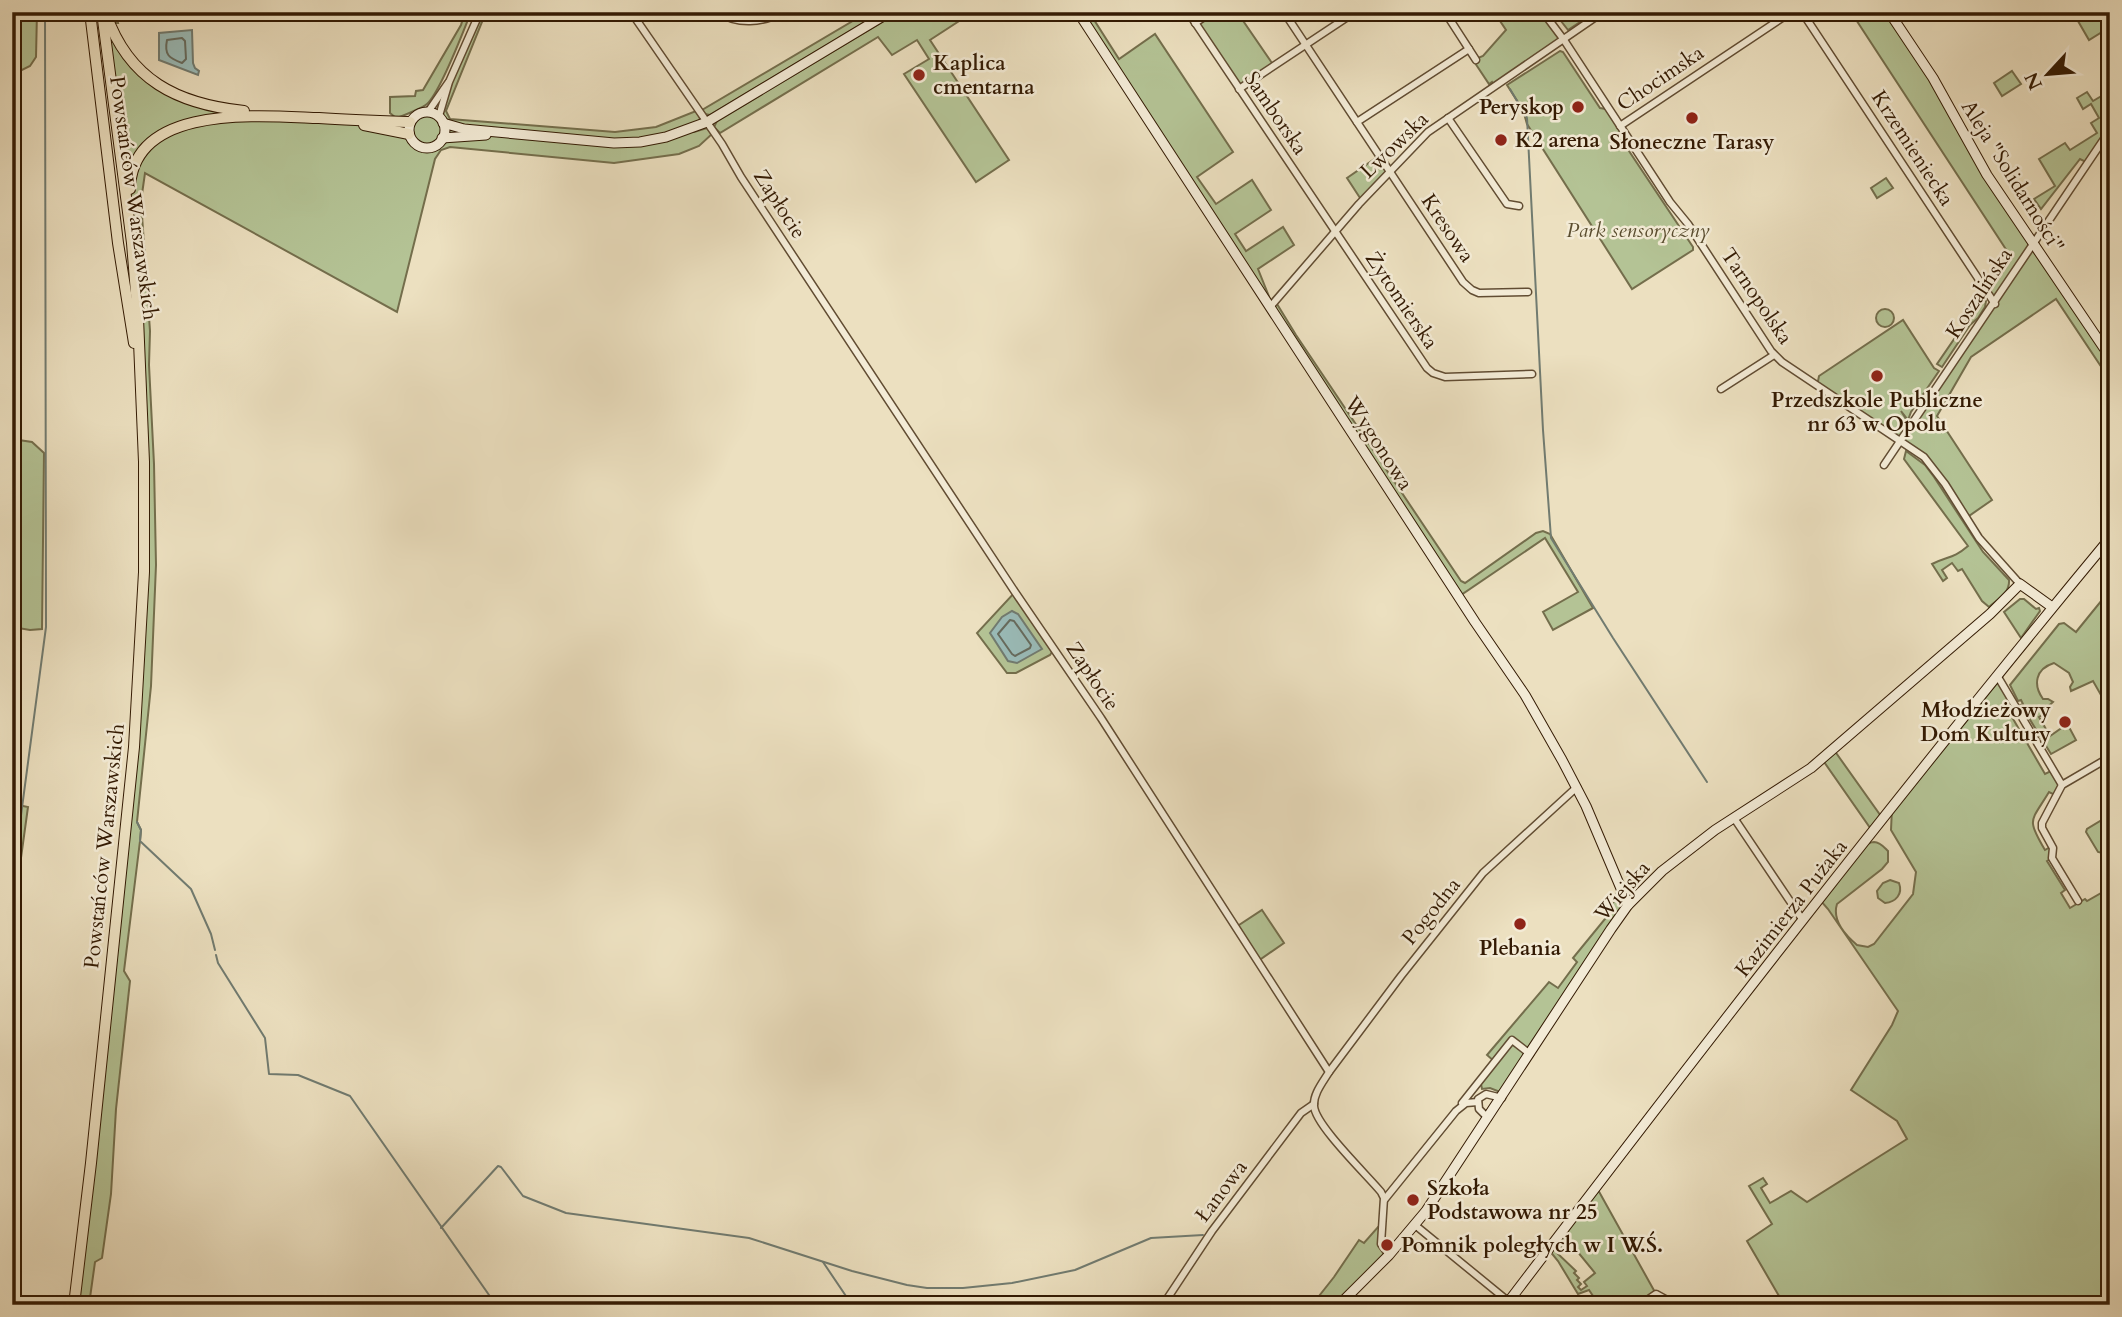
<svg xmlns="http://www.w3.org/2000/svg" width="2122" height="1317" font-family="Cardo,serif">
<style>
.green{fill:#b4c395;stroke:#746e4c;stroke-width:2;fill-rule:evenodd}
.water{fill:#9abcb9;stroke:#717b70;stroke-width:2}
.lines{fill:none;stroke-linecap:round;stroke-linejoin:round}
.shore{stroke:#666b5e;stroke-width:2}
.stream{stroke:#717b70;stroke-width:2}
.street-casing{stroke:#614c32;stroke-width:9}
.secondary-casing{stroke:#331a03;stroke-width:11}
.primary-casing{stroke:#331a03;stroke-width:12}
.street{stroke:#f3ebd6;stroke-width:6}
.secondary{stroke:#f3ebd6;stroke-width:9}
.primary{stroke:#ece0c0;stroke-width:10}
.poi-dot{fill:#8f2418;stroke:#f3ebd6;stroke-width:2.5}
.labels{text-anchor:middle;stroke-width:5;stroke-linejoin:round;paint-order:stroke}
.poi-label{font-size:21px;font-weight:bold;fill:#331a03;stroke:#f3ebd6;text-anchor:start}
.street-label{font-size:21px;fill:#331a03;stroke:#f3ebd6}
.park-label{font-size:21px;font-style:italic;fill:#5a4d2f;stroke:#f3ebd6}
</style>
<rect width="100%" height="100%" fill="#ece0c0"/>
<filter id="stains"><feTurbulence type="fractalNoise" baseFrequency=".00286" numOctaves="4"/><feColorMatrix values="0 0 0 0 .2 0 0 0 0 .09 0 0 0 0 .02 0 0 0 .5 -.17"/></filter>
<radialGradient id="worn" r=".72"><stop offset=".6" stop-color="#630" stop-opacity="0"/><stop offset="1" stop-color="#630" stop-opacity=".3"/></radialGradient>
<!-- green -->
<g class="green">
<path d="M12,12H37L36,57L30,66L12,75Z"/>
<path d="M102,12H116L118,23H110L125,55L180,96L250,112L410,122C417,112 427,109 438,116L480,12H486L446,111L450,119L615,132L656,127L696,111L700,118L699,121L684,132H694L707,128L712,134L699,146L679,154L614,163L450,147L441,150L435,159L397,312L145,173L141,201L150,331L149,365L154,464L156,565L151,686L137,822L141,830L140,841L124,971L130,981L116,1109L111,1194L102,1258L95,1262L89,1305H74L141,638L138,318Z"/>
<path d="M465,12H471C463,32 441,91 427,104C424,107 401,117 396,118L390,113V97L415,96L416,91L423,90L461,25Z"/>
<path d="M868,12H882L710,115L705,114L702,110Z"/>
<path d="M899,12H973L930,40L1009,160L976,182L904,74L929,59L917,40L892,55L878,37L720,133L714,127L717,121Z"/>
<path d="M1078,12H1089L1119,59L1155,34L1233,152L1197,177L1216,204L1252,180L1271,210L1235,234L1246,251L1283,227L1294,245L1258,269L1272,304H1277L1296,335L1461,581L1465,583L1536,533L1543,531L1550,534L1593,608L1553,630L1543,612L1578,592L1545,538L1458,597Z"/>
<path d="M1212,12H1237L1274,66L1239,89L1195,23Z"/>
<path d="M1494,12H1543L1564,40L1495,87L1492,82L1489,84L1473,60L1483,56L1506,30Z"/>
<path d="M1554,12H1595L1568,30Z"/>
<path d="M1851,12H1889L2033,242L2110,357V380L2056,299L1971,357L1937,416L1992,500L1966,518L1925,459L1817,386L1819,376L1903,320L1934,368L1939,371L1911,412L1908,420L1901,411L1908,422L1902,437L1994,300L1985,289L2009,254Z"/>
<path d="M2092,12H2105L2110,22V27L2089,40L2078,21Z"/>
<path d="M1560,51L1563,52L1600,108L1606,109L1630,146L1629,151L1693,247V250L1632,289L1527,124L1523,110L1507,85Z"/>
<path d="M2012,71L2021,84L2002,96L1994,83Z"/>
<path d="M2110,91V117L2108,120L2110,121V130L2088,163L2080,159L2041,209L2034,199L2055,186L2039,159L2065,143L2070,150L2097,133L2091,123L2099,118L2091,104L2083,109L2077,98L2087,92L2093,101Z"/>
<path d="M1379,156L1390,172L1362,201L1347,178Z"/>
<path d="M1886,178L1893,188L1877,198L1871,188Z"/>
<path d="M1983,297L1986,301L1985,307L1978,318L1970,325L1942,367L1937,364Z"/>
<circle cx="1885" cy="318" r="9"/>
<path d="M12,439L32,442L44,453L42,629L30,630L12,627Z"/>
<path d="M1906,451L1925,465L1934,477L1983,552L2009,580C2010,593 1998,599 1989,607L1982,601L1962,569L1958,571L1952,563L1942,570L1947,578L1943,581L1932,564C1948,556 1953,559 1968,546L1904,459Z"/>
<path d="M2110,590V739L2105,743L2101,715L2105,702L2093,681L2071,691L2070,687L2073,682L2069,673L2054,663C2035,669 2033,685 2043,699H2048L2053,702L2044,710L2045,713L2039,717L2050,736L2063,727L2064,729L2069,727L2076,740L2051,754L2021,705L2023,704L2021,700L2018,701L2010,685L2059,624L2064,623L2076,632Z"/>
<path d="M1015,592L1054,649L1050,655L1016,673H1007L977,633Z"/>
<path d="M2020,599H2024L2036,609L2039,608L2040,611L2021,638L2004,612Z"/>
<path d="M1998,677L2011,700L2005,705L2045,774L2053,770L2062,785L2057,796L2049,792C2031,822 2026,818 2045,850L2052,846V858L2047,861L2065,890L2061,893L2070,908L2085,899L2087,901L2110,888V1305H1765L1779,1296L1747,1241L1772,1224L1749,1186L1763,1178L1767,1184L1761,1188L1770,1203L1791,1191L1807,1202L1907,1139L1897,1121L1851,1090L1892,1025L1898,1011L1828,909L1820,900C1831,886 1856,843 1874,842C1880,842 1884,847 1888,851V862L1882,869L1837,904C1832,920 1845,935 1857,945L1868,947L1874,944L1913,894L1916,872L1891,830L1892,808Z"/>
<path d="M1834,750L1883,819L1873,832L1822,759Z"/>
<path d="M18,805L28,807L12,923V845Z"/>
<path d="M2110,815V855L2098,852L2086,832L2087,829Z"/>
<path d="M1890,880L1899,883C1903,894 1896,902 1885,903L1878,898L1877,891L1883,883Z"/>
<path d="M1619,884L1626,902L1500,1092L1490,1088L1482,1089L1481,1084L1495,1062L1487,1055L1549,982L1558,988L1577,962L1573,958L1605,919L1615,899Z"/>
<path d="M1262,910L1284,943L1258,961L1236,927Z"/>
<path d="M1597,1188L1656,1294L1640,1305H1599L1589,1290L1578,1294L1558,1261L1549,1250ZM1568,1240L1595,1273L1584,1282L1587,1286L1581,1290L1578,1287L1581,1284L1577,1280L1579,1278L1574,1273L1576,1271L1557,1253Z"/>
<path d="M1378,1227L1382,1228L1381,1237L1389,1255L1339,1305H1312L1334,1277L1359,1240L1364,1243Z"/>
</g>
<!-- water -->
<g class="water">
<path d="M192,30L193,63L195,68L199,71L198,75L159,60V33Z"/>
<path d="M1012,611L1018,614L1042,649L1017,663L1008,661L990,633L1002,617Z"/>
</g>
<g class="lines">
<!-- shore -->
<g class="shore">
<path d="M182,38L185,41L186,59L182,63C169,58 164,55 167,40Z"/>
<path d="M1010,620L1014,621L1031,645L1030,648L1015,656L1012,654L998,634Z"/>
</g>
<!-- stream -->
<g class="stream">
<path d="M1510,89L1527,118L1543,430L1551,538L1613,638L1707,782"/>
<path d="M137,822L141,830L140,841L191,889L211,934L215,950"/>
<path d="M12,883L46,627L45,12"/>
<path d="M216,955L218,963L265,1038L269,1074L298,1075L350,1096L496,1305"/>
<path d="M441,1228L498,1166L501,1167L523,1196L566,1213L749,1238L852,1271L907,1285L927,1288H963L1012,1283L1075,1270L1151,1238L1203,1235"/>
<path d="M823,1262L852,1305"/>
</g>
<!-- street casing -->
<g class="street-casing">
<g id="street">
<path d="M631,12L722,144L741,177L1015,592L1101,718L1329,1072C1323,1082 1313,1094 1314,1106C1315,1125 1367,1175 1381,1192L1384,1198L1381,1244L1389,1255"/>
<path d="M718,12C737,25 763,23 782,12"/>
<path d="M1188,12L1427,368L1433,373L1445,377L1532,374"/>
<path d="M1284,12L1463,282L1472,290L1479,293L1528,292"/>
<path d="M1445,12L1476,60"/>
<path d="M1543,12L1564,40L1670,202L1688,224L1771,351L1782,362L1924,457L1945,484L1979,538L2020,584"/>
<path d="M1802,12L1995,304"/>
<path d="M1195,23L1212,12"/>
<path d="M1239,89L1355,12"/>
<path d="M428,112L448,83"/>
<path d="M439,116L449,82L480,12"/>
<path d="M1448,118L1507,204L1519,206"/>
<path d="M1357,122L1469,49"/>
<path d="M1620,126L1791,12"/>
<path d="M1270,307L1359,204L1428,132L1603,12"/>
<path d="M1721,389L1774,355"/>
<path d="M1884,465L2110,130"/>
<path d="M1998,677L2062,785"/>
<path d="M1734,818L1802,919"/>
<path d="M2078,901L2052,858L2053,848L2042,828V823L2062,785L2110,757"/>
<path d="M1329,1072L1401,976L1483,873L1577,787"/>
<path d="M1462,1103L1512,1040L1530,1054"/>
<path d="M1488,1118L1479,1109L1478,1099L1486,1094L1502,1098"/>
<path d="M1385,1199L1456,1111L1466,1103L1478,1102"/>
<path d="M1415,1225L1508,1301"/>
<path d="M1163,1305L1212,1231L1301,1113L1314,1104"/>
<path d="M1640,1305L1656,1294L1676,1305"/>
</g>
</g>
<!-- secondary casing -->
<g class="secondary-casing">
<g id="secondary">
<path d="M1078,12L1475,622L1525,695L1562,760L1586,806L1628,905"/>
<path d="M1889,12L1933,78L1987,175L2110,357"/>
<circle cx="427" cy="130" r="18"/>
<path d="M443,123L464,129L614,143L640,142L666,137L707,122L890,12"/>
<path d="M442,138L486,135"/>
<path d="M1339,1305L1389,1255L1426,1211L1611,929L1628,905L1662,871L1715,830L1811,768L1990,614L2020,584L2052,607"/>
<path d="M1506,1305C1703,1046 1902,789 2110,538"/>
</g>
</g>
<!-- primary casing -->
<g class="primary-casing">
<g id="primary">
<path d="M90,12L118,243L134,343"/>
<path d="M106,14C129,80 177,104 244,111"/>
<path d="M364,125L409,134"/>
<path d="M130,189C132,103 261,116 319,118C349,120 380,121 410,122"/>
<path d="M74,1305L91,1163L134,747L144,572V462L138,318L132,243L102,12"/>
</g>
</g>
<!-- street -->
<use href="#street" class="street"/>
<!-- secondary -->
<use href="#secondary" class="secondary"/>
<!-- primary -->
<use href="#primary" class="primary"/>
</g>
<!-- markers -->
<g class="poi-dot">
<circle cx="919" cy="75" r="7"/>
<circle cx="1578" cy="107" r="7"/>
<circle cx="1692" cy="118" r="7"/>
<circle cx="1501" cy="140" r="7"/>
<circle cx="1877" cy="376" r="7"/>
<circle cx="2065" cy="722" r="7"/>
<circle cx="1520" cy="924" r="7"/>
<circle cx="1413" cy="1200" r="7"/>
<circle cx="1387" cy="1245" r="7"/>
</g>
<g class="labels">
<!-- poi labels -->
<g class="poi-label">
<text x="933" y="70">Kaplica<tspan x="933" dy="24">cmentarna</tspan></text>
<text x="1564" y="114" text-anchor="end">Peryskop</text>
<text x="1515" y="147">K2 arena</text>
<text x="1692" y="149" text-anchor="middle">Słoneczne Tarasy</text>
<text x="1877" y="407" text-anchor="middle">Przedszkole Publiczne<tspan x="1877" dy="24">nr 63 w Opolu</tspan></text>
<text x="2051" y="717" text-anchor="end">Młodzieżowy<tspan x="2051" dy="24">Dom Kultury</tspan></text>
<text x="1520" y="955" text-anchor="middle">Plebania</text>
<text x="1427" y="1195">Szkoła<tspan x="1427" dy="24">Podstawowa nr 25</tspan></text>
<text x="1401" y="1252">Pomnik poległych w I W.Ś.</text>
</g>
<!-- street labels -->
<g class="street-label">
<text transform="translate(1660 78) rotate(-34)" y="7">Chocimska</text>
<text transform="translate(1276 113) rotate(56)" y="7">Samborska</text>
<text transform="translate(1394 145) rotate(-44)" y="7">Lwowska</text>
<text transform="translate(1913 148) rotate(57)" y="7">Krzemieniecka</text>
<text transform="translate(2013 176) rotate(58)" y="7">Aleja "Solidarności"</text>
<text transform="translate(134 198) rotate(82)" y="7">Powstańców Warszawskich</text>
<text transform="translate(780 204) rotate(57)" y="7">Zapłocie</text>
<text transform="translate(1448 228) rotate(56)" y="7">Kresowa</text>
<text transform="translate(1979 293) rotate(-57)" y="7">Koszalińska</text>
<text transform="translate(1757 296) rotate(56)" y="7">Tarnopolska</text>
<text transform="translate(1402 300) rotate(56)" y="7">Żytomierska</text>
<text transform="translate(1379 443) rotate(57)" y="7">Wygonowa</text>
<text transform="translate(1093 676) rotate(56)" y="7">Zapłocie</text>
<text transform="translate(104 846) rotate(-84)" y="7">Powstańców Warszawskich</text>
<text transform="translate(1622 891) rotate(-49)" y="7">Wiejska</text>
<text transform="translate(1791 908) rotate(-52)" y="7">Kazimierza Pużaka</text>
<text transform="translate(1431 911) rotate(-51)" y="7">Pogodna</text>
<text transform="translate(1221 1191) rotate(-53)" y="7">Łanowa</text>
</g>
<!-- park labels -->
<g class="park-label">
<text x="1638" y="237">Park sensoryczny</text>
</g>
</g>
<!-- margin -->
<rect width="2122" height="1317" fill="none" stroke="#ece0c0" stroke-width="42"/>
<rect x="14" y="14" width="2094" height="1289" fill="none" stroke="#331a03" stroke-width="3.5"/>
<rect x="21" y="21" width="2080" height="1275" fill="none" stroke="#331a03" stroke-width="2"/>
<!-- north arrow -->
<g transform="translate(2048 74) rotate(244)" stroke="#f3ebd6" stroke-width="5" paint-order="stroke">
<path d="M0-5L12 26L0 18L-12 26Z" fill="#331a03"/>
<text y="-10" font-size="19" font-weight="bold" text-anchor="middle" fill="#331a03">N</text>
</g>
<rect width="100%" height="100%" filter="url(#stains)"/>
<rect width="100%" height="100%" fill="url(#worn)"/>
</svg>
